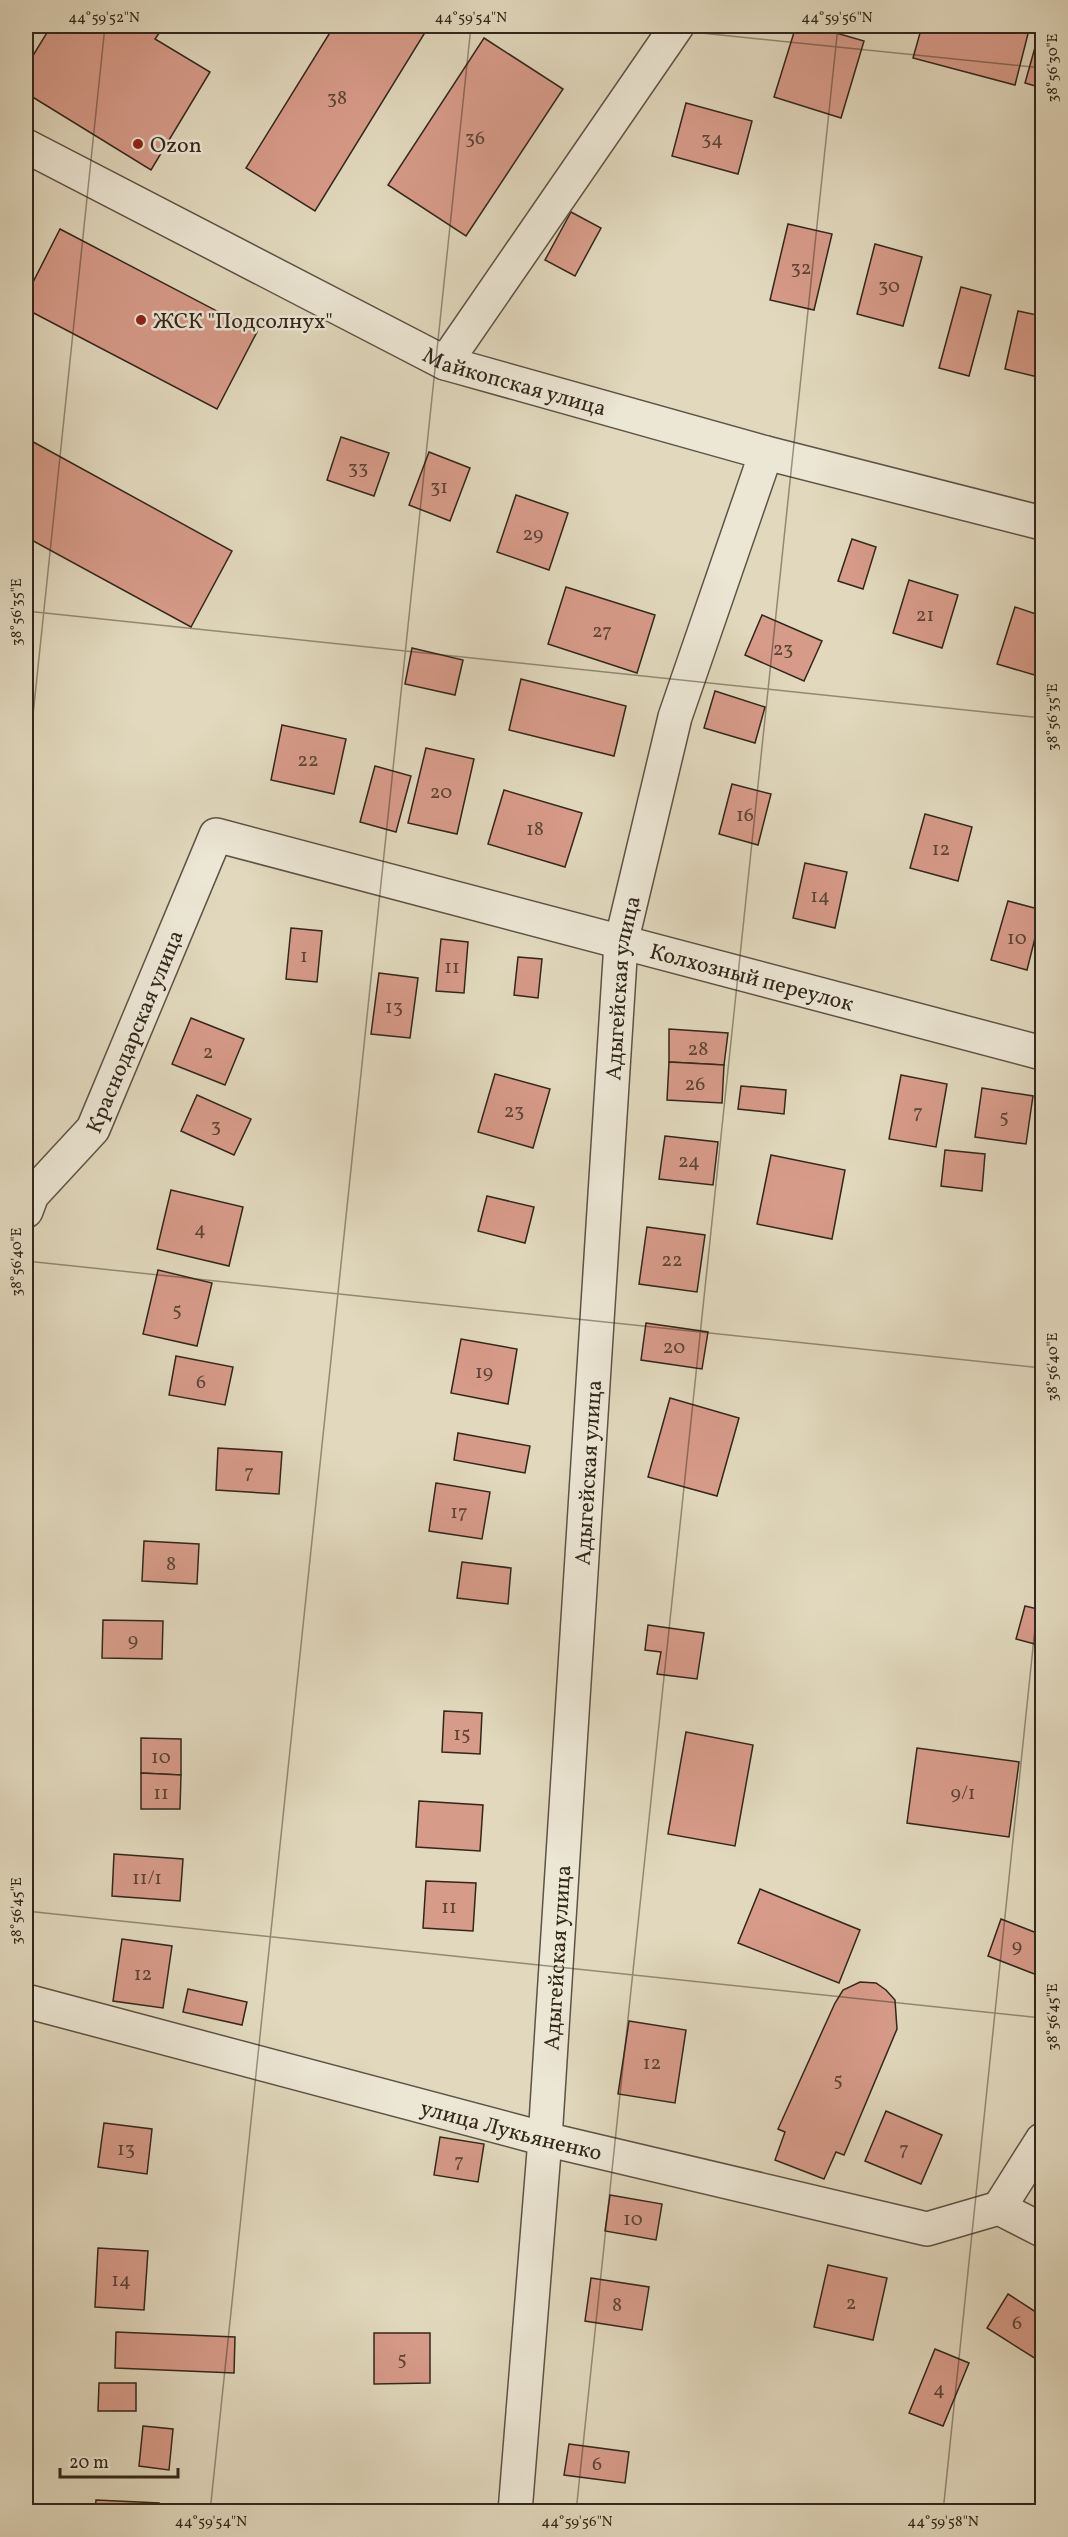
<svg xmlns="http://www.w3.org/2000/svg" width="1068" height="2537" font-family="Vollkorn,serif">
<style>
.building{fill:#d79b89;stroke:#33271b;stroke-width:1.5}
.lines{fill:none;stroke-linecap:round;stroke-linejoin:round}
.minor-casing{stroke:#5e5344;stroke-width:36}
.minor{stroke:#ece6d4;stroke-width:33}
.ticks{fill:none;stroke:#33271b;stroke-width:1.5;stroke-opacity:0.45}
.poi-dot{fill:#8f2418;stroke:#ece6d4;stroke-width:2}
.labels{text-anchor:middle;stroke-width:5;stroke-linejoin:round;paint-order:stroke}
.number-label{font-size:20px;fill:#5c4436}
.poi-label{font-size:22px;fill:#33271b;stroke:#ece6d4;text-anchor:start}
.street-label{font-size:22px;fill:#33271b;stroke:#ece6d4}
.neatline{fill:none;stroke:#33271b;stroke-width:2}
.ticks-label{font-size:15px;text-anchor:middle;fill:#33271b}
</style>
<rect width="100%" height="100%" fill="#e1d8bd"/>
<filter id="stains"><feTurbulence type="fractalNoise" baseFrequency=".00333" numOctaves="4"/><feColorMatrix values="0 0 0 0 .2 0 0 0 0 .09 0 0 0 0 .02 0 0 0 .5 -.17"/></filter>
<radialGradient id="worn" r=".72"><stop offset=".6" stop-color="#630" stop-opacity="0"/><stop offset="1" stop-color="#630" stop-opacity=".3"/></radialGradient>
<!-- building -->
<g class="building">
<path d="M51,26H164L155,39L210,72L151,170L26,93V67Z"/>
<path d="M334,26H429L315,211L246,168Z"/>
<path d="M796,26H812L864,41L841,118L774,97Z"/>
<path d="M922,26H1030L1015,85L913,58Z"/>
<path d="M1041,26H1042V88L1025,83Z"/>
<path d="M484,38L563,89L466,236L388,185Z"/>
<path d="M686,103L752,121L738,174L672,156Z"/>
<path d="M571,212L601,228L575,276L545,260Z"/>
<path d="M788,224L832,234L814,310L770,300Z"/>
<path d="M60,229L257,332L217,409L26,309V296Z"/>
<path d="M875,244L922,257L903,326L857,314Z"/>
<path d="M961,287L991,295L969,376L939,368Z"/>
<path d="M1018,311L1042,316V378L1005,369Z"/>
<path d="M341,437L389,453L374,496L327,480Z"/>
<path d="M26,438L232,551L191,627L26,537Z"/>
<path d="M429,452L470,468L450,521L409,505Z"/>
<path d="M516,495L568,513L549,570L497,552Z"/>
<path d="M852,539L876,547L863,589L838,581Z"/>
<path d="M909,580L958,595L942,648L893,633Z"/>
<path d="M566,587L655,615L637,673L548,644Z"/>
<path d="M1015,607L1042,616V663L1038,676L997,664Z"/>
<path d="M762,615L822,641L804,681L745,655Z"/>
<path d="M412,648L463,660L455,695L405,684Z"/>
<path d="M521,679L626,706L614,756L509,730Z"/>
<path d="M715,691L765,707L755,743L704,728Z"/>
<path d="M282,725L346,739L334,794L271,780Z"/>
<path d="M426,748L474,759L457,834L408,823Z"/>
<path d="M375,766L411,776L396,832L360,822Z"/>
<path d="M732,784L771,794L758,845L719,834Z"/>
<path d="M504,790L582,813L565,867L488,844Z"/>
<path d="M925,814L972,827L958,881L910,868Z"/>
<path d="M805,863L847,872L835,928L793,918Z"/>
<path d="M1008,901L1042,910L1027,970L991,960Z"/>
<path d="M291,928L322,931L317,982L286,979Z"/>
<path d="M441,939L468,942L464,993L436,991Z"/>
<path d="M518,957L542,959L538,998L514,995Z"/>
<path d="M379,973L418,978L410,1038L371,1034Z"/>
<path d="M191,1018L244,1039L225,1085L172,1064Z"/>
<path d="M669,1029L728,1033L724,1065L669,1062Z"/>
<path d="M669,1062L724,1065L722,1103L667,1100Z"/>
<path d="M495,1074L550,1089L533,1148L478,1132Z"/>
<path d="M901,1075L947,1084L936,1147L889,1139Z"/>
<path d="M741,1086L786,1090L784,1114L738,1109Z"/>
<path d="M982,1088L1033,1096L1026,1144L975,1137Z"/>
<path d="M197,1095L251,1119L234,1155L181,1131Z"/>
<path d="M665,1136L718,1142L713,1185L659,1179Z"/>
<path d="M945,1150L985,1154L982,1191L941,1186Z"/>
<path d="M771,1155L845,1170L832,1239L757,1224Z"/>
<path d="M171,1190L243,1207L229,1266L157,1249Z"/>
<path d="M487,1196L534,1207L525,1243L478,1231Z"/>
<path d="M647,1227L705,1235L697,1292L639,1284Z"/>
<path d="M158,1270L212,1283L197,1346L143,1334Z"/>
<path d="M646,1323L708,1332L702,1369L641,1360Z"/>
<path d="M461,1339L517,1349L508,1404L451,1393Z"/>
<path d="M176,1356L233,1367L225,1405L169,1395Z"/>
<path d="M670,1398L739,1418L717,1496L648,1477Z"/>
<path d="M458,1433L530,1446L525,1473L454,1460Z"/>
<path d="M218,1448L282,1452L279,1494L216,1490Z"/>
<path d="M436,1483L490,1492L482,1539L429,1531Z"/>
<path d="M144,1541L199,1544L197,1584L142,1581Z"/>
<path d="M462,1562L511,1568L508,1604L457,1598Z"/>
<path d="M1025,1606L1042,1610V1646L1016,1639Z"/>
<path d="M103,1620L163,1621L162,1659L102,1658Z"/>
<path d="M648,1625L704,1633L697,1679L657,1674L661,1652L645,1650Z"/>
<path d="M444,1711L482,1713L480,1754L442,1752Z"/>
<path d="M686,1732L753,1745L735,1846L668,1834Z"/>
<path d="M141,1738L181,1739V1775L141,1773Z"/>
<path d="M917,1748L1019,1762L1009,1837L907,1823Z"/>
<path d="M141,1773L181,1775L180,1809H141Z"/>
<path d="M419,1801L483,1805L480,1851L416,1847Z"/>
<path d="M114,1854L183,1859L180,1901L112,1896Z"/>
<path d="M426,1881L476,1883L473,1931L423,1928Z"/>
<path d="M760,1889L860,1930L839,1983L738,1943Z"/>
<path d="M1001,1919L1042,1935V1977L988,1956Z"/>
<path d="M122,1939L172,1946L163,2008L113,2001Z"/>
<path d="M860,1982L876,1983L886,1990L895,2000L897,2029L844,2155L836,2152L824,2179L775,2160L785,2132L778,2129L835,2003L843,1990Z"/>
<path d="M188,1989L247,2002L242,2025L183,2012Z"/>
<path d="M629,2021L686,2030L675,2103L618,2094Z"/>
<path d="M886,2111L942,2135L921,2184L865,2161Z"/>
<path d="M104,2123L152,2129L147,2174L98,2167Z"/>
<path d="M440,2137L484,2144L478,2182L434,2175Z"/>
<path d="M610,2195L662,2204L656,2240L605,2231Z"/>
<path d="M98,2248L148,2251L144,2310L95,2307Z"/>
<path d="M828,2265L887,2278L873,2340L814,2327Z"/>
<path d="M591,2278L649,2287L642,2330L585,2321Z"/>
<path d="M1008,2294L1042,2316V2349L1036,2359L987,2328Z"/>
<path d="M116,2332L235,2337L234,2373L115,2368Z"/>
<path d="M374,2333H430V2383L374,2384Z"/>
<path d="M935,2349L969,2363L943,2426L909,2413Z"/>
<path d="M99,2383H136V2411H98Z"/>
<path d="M143,2426L173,2429L169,2470L139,2466Z"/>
<path d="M569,2444L629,2452L625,2483L564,2475Z"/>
<path d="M96,2500L159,2503L158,2512H95Z"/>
</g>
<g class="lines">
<!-- minor casing -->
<g class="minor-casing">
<g id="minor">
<path id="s1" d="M26,146L445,363L766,453L1042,523"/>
<path d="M445,363L677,26"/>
<path id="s2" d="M26,1211L32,1195L93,1129L216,835L1042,1053"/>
<path id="s3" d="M26,2001L545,2139L927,2229L999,2208"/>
<path d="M999,2208L1042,2140"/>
<path d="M999,2208L1042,2230"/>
<path id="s4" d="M515,2512L545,2139L621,943L675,717L766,453"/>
</g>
</g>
<!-- minor -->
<use href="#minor" class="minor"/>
</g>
<!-- ticks -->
<path class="ticks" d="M634,26L1042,68M26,611L1042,718M26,782L105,26M26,1261L1042,1368M26,1911L1042,2018M210,2512L471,26M576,2512L838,26M943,2512L1042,1561"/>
<!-- markers -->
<g class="poi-dot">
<circle cx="138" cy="144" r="6"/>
<circle cx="141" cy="320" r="6"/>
</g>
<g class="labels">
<!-- number labels -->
<g class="number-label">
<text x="337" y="104">38</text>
<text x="475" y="144">36</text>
<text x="712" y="145">34</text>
<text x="801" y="274">32</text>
<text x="889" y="292">30</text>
<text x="358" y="474">33</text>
<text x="439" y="493">31</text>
<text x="533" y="540">29</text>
<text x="925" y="621">21</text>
<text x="602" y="637">27</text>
<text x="783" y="655">23</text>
<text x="308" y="766">22</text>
<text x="441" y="798">20</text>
<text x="745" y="821">16</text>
<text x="535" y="835">18</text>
<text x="941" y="855">12</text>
<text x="820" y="902">14</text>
<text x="1017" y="944">10</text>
<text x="304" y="962">1</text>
<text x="452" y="973">11</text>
<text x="394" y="1013">13</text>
<text x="698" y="1055">28</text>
<text x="208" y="1058">2</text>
<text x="695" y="1090">26</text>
<text x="514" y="1117">23</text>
<text x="918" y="1118">7</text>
<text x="1004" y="1123">5</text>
<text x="216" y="1132">3</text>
<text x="689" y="1167">24</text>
<text x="200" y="1235">4</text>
<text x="672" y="1266">22</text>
<text x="177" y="1316">5</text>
<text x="674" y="1353">20</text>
<text x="484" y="1378">19</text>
<text x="201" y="1388">6</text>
<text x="249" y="1478">7</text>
<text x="459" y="1518">17</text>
<text x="171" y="1570">8</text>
<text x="133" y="1646">9</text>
<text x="462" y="1740">15</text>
<text x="161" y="1763">10</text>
<text x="161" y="1799">11</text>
<text x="963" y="1799">9/1</text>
<text x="147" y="1884">11/1</text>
<text x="449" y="1913">11</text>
<text x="1017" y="1952">9</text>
<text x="143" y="1980">12</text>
<text x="652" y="2069">12</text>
<text x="838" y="2086">5</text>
<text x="126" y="2155">13</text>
<text x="904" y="2155">7</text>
<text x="459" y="2167">7</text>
<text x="633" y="2225">10</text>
<text x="121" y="2286">14</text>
<text x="851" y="2309">2</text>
<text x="617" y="2311">8</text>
<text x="1017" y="2329">6</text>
<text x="402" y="2365">5</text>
<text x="939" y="2395">4</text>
<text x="597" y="2470">6</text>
</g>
<!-- poi labels -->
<g class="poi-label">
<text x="150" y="152">Ozon</text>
<text x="153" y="328">ЖСК "Подсолнух"</text>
</g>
<!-- street labels -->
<g class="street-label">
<text dy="8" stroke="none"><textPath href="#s1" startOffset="544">Майкопская улица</textPath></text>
<text dy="8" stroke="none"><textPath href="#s2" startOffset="980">Колхозный переулок</textPath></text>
<text dy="8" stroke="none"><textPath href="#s4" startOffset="1528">Адыгейская улица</textPath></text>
<text dy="8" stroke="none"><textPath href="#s2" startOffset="213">Краснодарская улица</textPath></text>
<text dy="8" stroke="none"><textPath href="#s4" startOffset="1042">Адыгейская улица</textPath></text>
<text dy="8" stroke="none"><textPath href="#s4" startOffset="556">Адыгейская улица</textPath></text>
<text dy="8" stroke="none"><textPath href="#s3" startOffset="502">улица Лукьяненко</textPath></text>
</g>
</g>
<!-- margin -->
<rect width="1068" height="2537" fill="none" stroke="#e1d8bd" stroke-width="66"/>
<!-- scale -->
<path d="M60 2468v9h118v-9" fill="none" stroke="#33271b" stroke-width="3"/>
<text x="69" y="2468" font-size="18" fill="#33271b" stroke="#ece6d4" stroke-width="4.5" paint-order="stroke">20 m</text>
<rect x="33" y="33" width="1002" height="2471" class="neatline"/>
<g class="ticks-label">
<text x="104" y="22">44°59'52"N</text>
<text x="471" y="22">44°59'54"N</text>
<text x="837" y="22">44°59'56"N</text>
<text transform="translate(1052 68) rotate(-90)" y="5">38°56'30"E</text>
<text transform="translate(16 612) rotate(-90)" y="5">38°56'35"E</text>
<text transform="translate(1052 717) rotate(-90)" y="5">38°56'35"E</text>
<text transform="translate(16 1262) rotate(-90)" y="5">38°56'40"E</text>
<text transform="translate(1052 1367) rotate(-90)" y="5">38°56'40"E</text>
<text transform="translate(16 1911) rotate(-90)" y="5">38°56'45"E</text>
<text transform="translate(1052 2017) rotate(-90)" y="5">38°56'45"E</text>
<text x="211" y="2526">44°59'54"N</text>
<text x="577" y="2526">44°59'56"N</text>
<text x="943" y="2526">44°59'58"N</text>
</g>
<rect width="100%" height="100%" filter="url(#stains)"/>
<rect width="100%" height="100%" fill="url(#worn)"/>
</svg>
